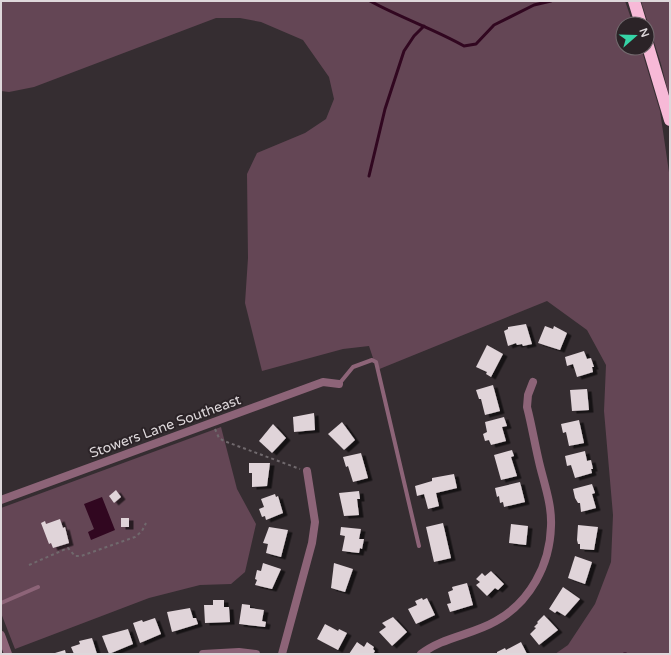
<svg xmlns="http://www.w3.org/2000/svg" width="671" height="655" font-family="'Varela Round',sans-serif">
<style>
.green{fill:#644655}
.water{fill:#310720}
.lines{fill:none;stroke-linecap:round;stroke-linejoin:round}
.stream{stroke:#310720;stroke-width:3}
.building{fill:#e0d4d9;filter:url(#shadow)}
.path{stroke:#70696d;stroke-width:2;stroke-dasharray:3 3;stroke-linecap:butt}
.service{stroke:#8d6478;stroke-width:4}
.minor{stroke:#8d6478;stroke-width:8}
.motorway{stroke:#f7b9d7;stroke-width:12}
.labels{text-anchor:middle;stroke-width:4;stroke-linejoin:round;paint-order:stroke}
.street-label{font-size:14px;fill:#ded8db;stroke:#2b2327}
</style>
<defs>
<filter id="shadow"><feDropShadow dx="4.5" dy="2.5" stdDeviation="0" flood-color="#0009"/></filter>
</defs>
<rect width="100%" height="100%" fill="#352d31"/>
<!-- green -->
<g class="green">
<path d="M1,1H625L633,24H623V48H641L660,111L670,179V654H555L568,645L595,604L611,562L613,515L604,411L606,365L587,330L547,301L377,370L369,346L343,349L262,371L245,303L248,258L247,174L257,153L305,133L326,119L334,99L329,77L303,40L261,22L240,18H216L34,87L9,92L1,91Z"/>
<path d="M641,1H670V99L661,64Z"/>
<path d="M221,427L237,489L256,524L245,572L231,584L200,585L149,598L15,649L1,613V508Z"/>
</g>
<!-- water -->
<path class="water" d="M102,497L115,530L91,540L88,532L94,529L84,504Z"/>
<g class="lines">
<!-- stream -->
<g class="stream">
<path d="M370,1C401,18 434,29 464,46L476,44L494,25L534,5L551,1"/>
<path d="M369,176L385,109L404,51L414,36L424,26"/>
<path d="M624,654H626"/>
</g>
</g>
<!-- building -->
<g class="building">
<path d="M526,324L532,344L523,346L522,344L517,345L516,343L508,346L504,331L508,329V327Z"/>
<path d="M545,326L553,329L554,326L567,333L560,350L538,343Z"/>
<path d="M487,345L503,354L491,377L486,374L487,372L476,367Z"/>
<path d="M584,351L587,359L591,358L594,367H592L593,372L577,377L573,364L567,366L565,357Z"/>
<path d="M493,385L500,411L485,415L481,399H479L476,390Z"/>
<path d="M587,389L589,410L572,411L570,390Z"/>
<path d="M314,413L315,430L294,432L293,417Z"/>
<path d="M504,417L507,426L502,427L506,441L491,445L489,440L485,441L483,434L487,432L485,422Z"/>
<path d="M579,420L584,443L569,446L566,432L563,433L561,424Z"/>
<path d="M342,422L355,440L344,450L328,434Z"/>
<path d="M273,424L286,438L272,453L259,441Z"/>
<path d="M512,450L514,456L511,457L517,476L501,480L494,455Z"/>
<path d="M585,451L587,461L591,460L593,469H591L592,473L575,478L571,465L567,466L565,456Z"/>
<path d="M361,453L368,478L353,482L348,466L346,467L343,457Z"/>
<path d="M249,463H270L267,486L252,487V473H249Z"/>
<path d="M454,474L457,488L436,493L439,506L428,509L424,494L417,496L415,486L432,481V478Z"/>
<path d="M520,482L525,502L504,507L503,502L500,503L499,496L497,497L495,488Z"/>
<path d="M592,484L595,493L592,494L596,508L581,512L580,503H578L575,498L573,489Z"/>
<path d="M116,490L121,497L114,503L109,496Z"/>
<path d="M359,491L360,499H357L359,515L344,516L339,493Z"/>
<path d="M275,494L276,497L278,496L283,513L266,520L265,516L262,517L259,509L264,507L261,499Z"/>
<rect x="121" y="518" width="8" height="9"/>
<path d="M60,519L63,528L65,527L69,543L53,548L51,543L49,544L41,523L45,521L46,524Z"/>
<path d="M443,523L451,558L434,562L426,527Z"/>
<path d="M511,524L528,526L526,545L509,543Z"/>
<path d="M578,525L598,527L594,550L580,549V544H578L577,540Z"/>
<path d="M269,527L288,530L281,557L266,553L268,544L263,543Z"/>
<path d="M341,527L361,529L359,539H364L362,549L360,548L359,553L342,551L345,536L340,535Z"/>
<path d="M575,556L592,562L585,584L568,578Z"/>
<path d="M263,563L281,569L272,589L255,585L257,580L255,579L257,570L261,571Z"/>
<path d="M334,563L353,569L345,592L331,588Z"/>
<path d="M491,571L504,584L498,590L495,588L487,596L476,585L480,582L476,579L482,573L485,576Z"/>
<path d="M467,583L473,605L450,612L447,604L451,603L448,592L453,590L452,587Z"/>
<path d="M563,587L580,599L565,616L557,611L555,613L549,609Z"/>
<path d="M422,598L423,600L427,598L435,615L416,624L408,609L417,605L415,601Z"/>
<path d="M213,600H224V607H229L230,622L205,623L204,605H213Z"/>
<path d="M242,604L250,605V608L264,610L262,621L266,622L265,627L239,624Z"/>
<path d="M190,608L193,618H196L198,624L172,632L167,612Z"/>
<path d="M544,615L558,630L539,645L530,634L536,628L534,627L538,623L537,622Z"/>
<path d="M393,617L407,632L392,646L379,632L386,627L382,623Z"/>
<path d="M155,618L161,634L140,643L133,623L142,620L143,622Z"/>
<path d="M325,624L338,631L339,629L347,633L338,650L317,639Z"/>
<path d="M128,629L133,644L109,654L102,636Z"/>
<path d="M92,638L97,654H74L71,647L80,644L79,641Z"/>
<path d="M357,642L364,647L367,642L374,647L373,649L375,651L373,654H349Z"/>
<path d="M521,642L527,654H497V652L505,648L506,650Z"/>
<path d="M65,650L66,654H56L55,653Z"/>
</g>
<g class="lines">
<!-- path -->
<g class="path">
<path d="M215,429L219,438L224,441L300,469"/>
<path d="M29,565L68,548L75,556H81L135,537L142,531L146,523"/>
</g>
<!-- service -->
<g class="service">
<path d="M339,384L353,367L372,360L376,362L419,546"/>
<path d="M1,603L38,587"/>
</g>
<!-- minor -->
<g class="minor">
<path d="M1,500L323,382L339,384"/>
<path d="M1,635L8,654"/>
<path d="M203,654L239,652L256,654"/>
<path d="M282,654L312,543L315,522L307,471"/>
<path d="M421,654C443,637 472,635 496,621C530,602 550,565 551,526C552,506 545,486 540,466C535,446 532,426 527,407L528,395L533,382"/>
</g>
<!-- motorway -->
<g class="motorway">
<path d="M634,1L641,24"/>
<path d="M647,43L670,120"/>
</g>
</g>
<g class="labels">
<!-- street labels -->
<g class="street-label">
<text transform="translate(165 426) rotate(-20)" y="5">Stowers Lane Southeast</text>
</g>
</g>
<!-- border -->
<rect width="671" height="655" fill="none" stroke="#ded8db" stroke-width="4"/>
<!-- north arrow -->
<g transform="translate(635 36) rotate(70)"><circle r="19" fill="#2b2327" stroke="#736b6f"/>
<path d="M0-3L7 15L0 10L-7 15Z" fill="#36d4a7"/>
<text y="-6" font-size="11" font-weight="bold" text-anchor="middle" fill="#ded8db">N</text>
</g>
</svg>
